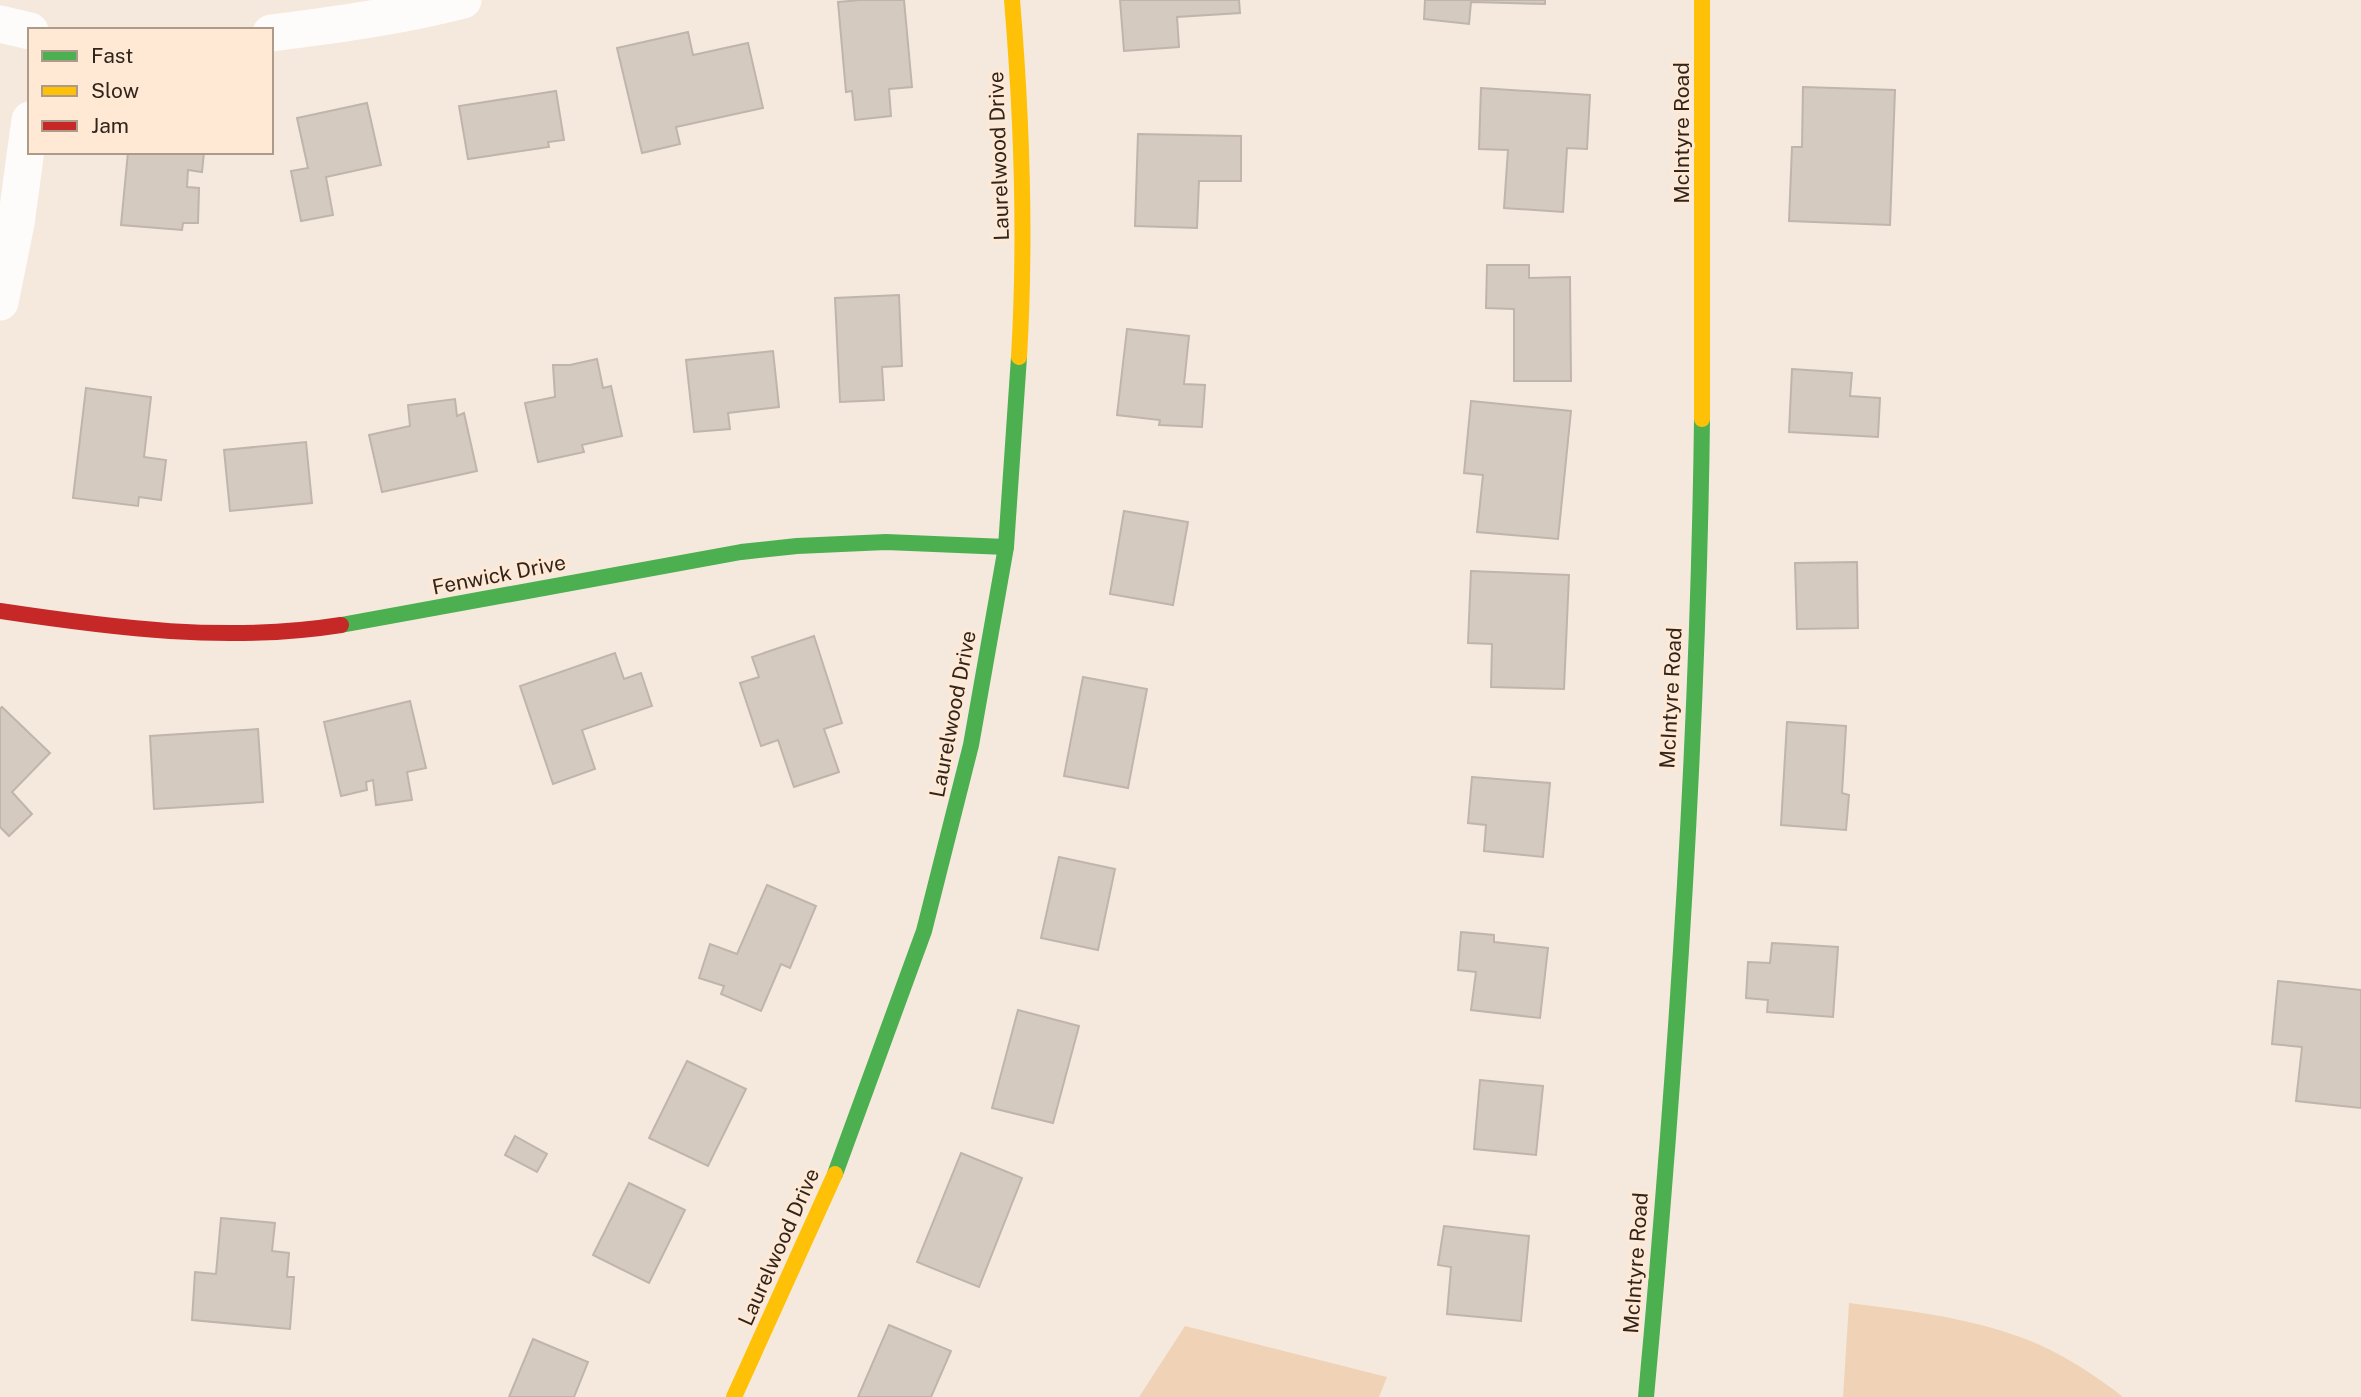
<svg xmlns="http://www.w3.org/2000/svg" width="2361" height="1397" font-family="'Public Sans',sans-serif">
<style>
.green{fill:#f0d2b6}
.building{fill:#d5cac0;stroke:#bfb5ac;stroke-width:2}
.lines{fill:none;stroke-linecap:round;stroke-linejoin:round}
.street{stroke:#fefcfa;stroke-width:37}
.fast{stroke:#4caf50;stroke-width:16}
.slow{stroke:#ffc107;stroke-width:16}
.jam{stroke:#c62828;stroke-width:16}
.labels{text-anchor:middle;stroke-width:6;stroke-linejoin:round;paint-order:stroke}
.street-label{font-size:21px;fill:#30251c;stroke:#ffe8d4}
</style>
<rect width="100%" height="100%" fill="#f5e9de"/>
<!-- green -->
<g class="green">
<path d="M1849,1303C1913,1311 1981,1319 2040,1345C2069,1358 2099,1378 2123,1397H1843Z"/>
<path d="M1185,1326L1387,1377L1379,1397H1139Z"/>
</g>
<!-- building -->
<g class="building">
<path d="M861,0H904L912,87L889,89L891,116L855,120L852,91L846,92L838,2Z"/>
<path d="M1120,0H1239L1240,13L1177,17L1179,47L1124,51Z"/>
<path d="M1425,0H1545V4L1471,2L1469,24L1424,19Z"/>
<path d="M688,32L693,55L748,43L763,108L676,127L680,144L642,153L617,48Z"/>
<path d="M1803,87L1895,90L1890,225L1789,221L1792,147H1802Z"/>
<path d="M1481,88L1590,95L1587,149L1567,148L1563,212L1504,208L1508,150L1479,149Z"/>
<path d="M556,91L564,140L548,142L549,147L468,159L459,106Z"/>
<path d="M367,103L381,165L326,177L333,215L301,221L291,171L308,168L297,118Z"/>
<path d="M1138,134L1241,136V181H1199L1197,228L1135,226Z"/>
<path d="M128,152H204L202,172L188,170L187,187L199,188L198,223H183L182,230L121,225Z"/>
<path d="M1487,265H1529V278L1570,277L1571,381H1514V309L1486,308Z"/>
<path d="M899,295L902,366L882,367L884,400L840,402L835,298Z"/>
<path d="M1127,329L1189,336L1184,384L1205,385L1202,427L1159,425L1160,420L1117,415Z"/>
<path d="M773,351L779,407L728,413L730,429L694,432L686,360Z"/>
<path d="M597,359L603,388L611,386L622,436L582,445L584,452L538,462L525,403L555,397L553,365H570Z"/>
<path d="M1792,369L1852,373L1850,396L1880,398L1878,437L1789,432Z"/>
<path d="M86,388L151,397L144,457L166,460L161,500L139,497L138,506L73,498Z"/>
<path d="M455,399L457,416L464,413L477,471L382,492L369,435L410,426L408,405Z"/>
<path d="M1471,401L1571,411L1558,539L1477,532L1483,475L1464,473Z"/>
<path d="M306,442L312,503L230,511L224,450Z"/>
<path d="M1124,511L1188,522L1173,605L1110,594Z"/>
<path d="M1857,562L1858,628L1797,629L1795,563Z"/>
<path d="M1471,571L1569,575L1564,689L1491,687L1492,644L1468,643Z"/>
<path d="M814,636L842,723L824,729L839,772L794,787L778,740L761,746L740,683L759,677L752,657Z"/>
<path d="M615,653L624,679L641,673L652,706L582,730L595,769L553,784L520,686Z"/>
<path d="M1083,677L1147,689L1128,788L1064,776Z"/>
<path d="M410,701L426,768L407,772L412,800L376,805L373,780L366,782L367,790L341,796L324,722Z"/>
<path d="M2,707L50,753L12,792L32,814L9,836L0,827V709Z"/>
<path d="M1787,722L1846,726L1842,793L1849,795L1846,830L1781,825Z"/>
<path d="M258,729L263,802L154,809L150,736Z"/>
<path d="M1472,777L1550,783L1543,857L1484,851L1486,825L1468,823Z"/>
<path d="M1059,857L1115,869L1098,950L1041,938Z"/>
<path d="M767,885L816,906L790,968L781,964L761,1011L721,994L724,986L699,978L710,944L737,954Z"/>
<path d="M1461,932L1494,935V942L1548,948L1540,1018L1471,1010L1476,972L1458,970Z"/>
<path d="M1772,943L1838,947L1833,1017L1767,1012L1768,1000L1746,998L1748,962L1770,963Z"/>
<path d="M2278,981L2361,990V1108L2296,1101L2302,1047L2272,1044Z"/>
<path d="M1018,1010L1079,1026L1053,1123L992,1108Z"/>
<path d="M687,1061L746,1089L708,1166L649,1138Z"/>
<path d="M1480,1080L1543,1086L1536,1155L1474,1149Z"/>
<path d="M515,1136L547,1154L537,1172L505,1155Z"/>
<path d="M961,1153L1022,1178L979,1287L917,1262Z"/>
<path d="M629,1183L685,1210L649,1283L593,1255Z"/>
<path d="M221,1218L275,1223L272,1251L289,1253L287,1277H294L290,1329L192,1320L195,1272L216,1274Z"/>
<path d="M1444,1226L1529,1236L1521,1321L1447,1314L1451,1267L1438,1265Z"/>
<path d="M889,1325L951,1351L931,1397H858Z"/>
<path d="M533,1339L588,1362L574,1397H509Z"/>
</g>
<g class="lines">
<!-- street -->
<g class="street">
<path d="M0,24L30,31"/>
<path d="M271,33C336,25 400,16 463,0"/>
<path d="M0,302L16,223L30,120"/>
</g>
<!-- fast -->
<g class="fast">
<path d="M341,625L741,552L797,546L886,542L1006,547"/>
<path d="M835,1174L924,931L971,745L1006,547L1019,357"/>
<path d="M1646,1397C1676,1072 1698,745 1702,419"/>
</g>
<!-- slow -->
<g class="slow">
<path d="M1012,0C1022,119 1026,238 1019,357"/>
<path d="M1702,419V0"/>
<path d="M734,1397L835,1174"/>
</g>
<!-- jam -->
<path class="jam" d="M0,611C113,628 227,643 341,625"/>
</g>
<g class="labels">
<!-- street labels -->
<g class="street-label">
<text transform="translate(1682 133) rotate(-90)" y="7">McIntyre Road</text>
<text transform="translate(999 156) rotate(-92)" y="7">Laurelwood Drive</text>
<text transform="translate(499 575) rotate(-11)" y="7">Fenwick Drive</text>
<text transform="translate(1671 698) rotate(-87)" y="7">McIntyre Road</text>
<text transform="translate(953 714) rotate(-79)" y="7">Laurelwood Drive</text>
<text transform="translate(779 1247) rotate(-66)" y="7">Laurelwood Drive</text>
<text transform="translate(1636 1263) rotate(-86)" y="7">McIntyre Road</text>
</g>
</g>
<!-- legend -->
<rect x="28" y="28" width="245" height="126" fill="#ffe8d4" stroke="#ac9a8a" stroke-width="2"/>
<rect x="42" y="51" width="35" height="10" fill="#4caf50" stroke="#ac9a8a" stroke-width="2"/>
<text x="91" y="63" font-size="21" fill="#30251c">Fast</text>
<rect x="42" y="86" width="35" height="10" fill="#ffc107" stroke="#ac9a8a" stroke-width="2"/>
<text x="91" y="98" font-size="21" fill="#30251c">Slow</text>
<rect x="42" y="121" width="35" height="10" fill="#c62828" stroke="#ac9a8a" stroke-width="2"/>
<text x="91" y="133" font-size="21" fill="#30251c">Jam</text>
</svg>
